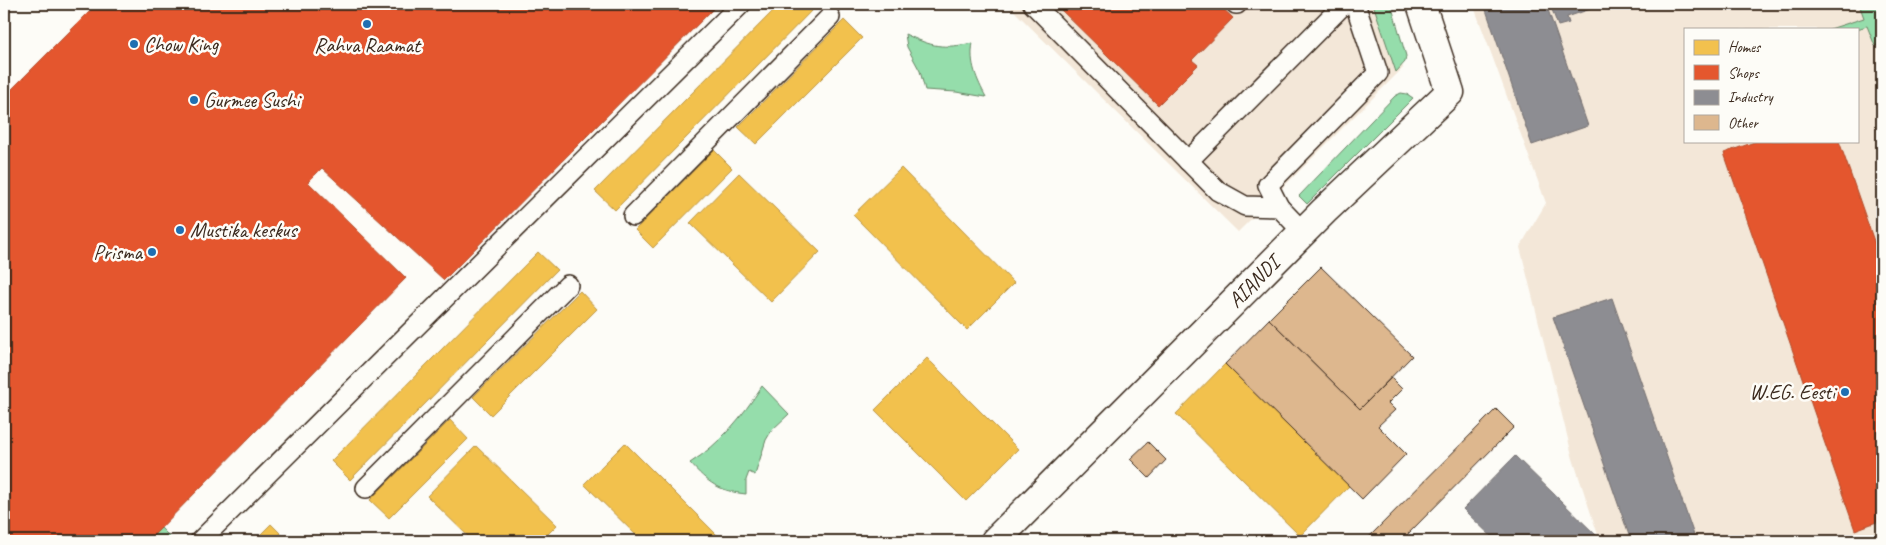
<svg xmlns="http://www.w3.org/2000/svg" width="1886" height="545" font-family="Caveat,sans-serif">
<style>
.built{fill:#f3e7d8;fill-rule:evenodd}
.green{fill:#95ddab;stroke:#688464}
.homes{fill:#f2c14e;stroke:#bb9440}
.shops{fill:#e4572e;stroke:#b14a29}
.industry{fill:#8d8d92;stroke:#746f6f}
.building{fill:#ddb78e;stroke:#3b2a1e}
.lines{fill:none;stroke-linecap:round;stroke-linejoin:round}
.lane-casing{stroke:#3b2a1e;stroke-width:22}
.street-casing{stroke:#3b2a1e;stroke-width:31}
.lane{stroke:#fdfcf7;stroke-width:19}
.street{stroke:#fdfcf7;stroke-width:28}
.poi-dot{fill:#1f6fb2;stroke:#fdfcf7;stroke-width:2}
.labels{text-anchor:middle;stroke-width:5;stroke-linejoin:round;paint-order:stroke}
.poi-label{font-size:21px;fill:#3b2a1e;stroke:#fdfcf7;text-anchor:start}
.street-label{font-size:21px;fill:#3b2a1e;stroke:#fdfcf7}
</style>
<rect width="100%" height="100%" fill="#fdfcf7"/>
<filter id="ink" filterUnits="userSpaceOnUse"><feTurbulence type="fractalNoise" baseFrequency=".02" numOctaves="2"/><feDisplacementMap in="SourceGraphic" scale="10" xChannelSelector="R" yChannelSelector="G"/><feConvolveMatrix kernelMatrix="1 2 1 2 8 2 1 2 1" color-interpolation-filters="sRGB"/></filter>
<g filter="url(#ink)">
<!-- built -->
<g class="built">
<path d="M1007,4H1381L1403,68L1238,232Z"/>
<path d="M1473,4H1882V541H1600L1573,459L1520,247L1546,203ZM1685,29H1857V141H1685Z"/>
</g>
<!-- green -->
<g class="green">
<path d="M1373,4H1391L1406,56L1405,62L1396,72Z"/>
<path d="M1859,4H1882V43L1875,46L1867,26L1857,29H1830L1864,18Z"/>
<path d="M905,34C933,47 942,49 973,43C969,63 977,80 986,97L956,92L925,90L920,71L907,47Z"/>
<path d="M1401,93L1407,94L1413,98L1307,204L1299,196L1395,96Z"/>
<path d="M762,386L789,414L772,430L766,440L755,475L749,472L746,480V494C719,491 708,483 690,463C720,444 742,417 762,386Z"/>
<path d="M161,528L170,537L167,541H148Z"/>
</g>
<!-- homes -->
<g class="homes">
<path d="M780,4H818L615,210L595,191Z"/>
<path d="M844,20L862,38L756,144L738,127Z"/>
<path d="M714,150L732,168L653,248L635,230Z"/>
<path d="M901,168L1014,283L967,330L853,215Z"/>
<path d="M739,173L820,252L771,302L690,223Z"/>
<path d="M538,252L557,270L350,480L331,461Z"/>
<path d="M580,291L597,309L491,415L473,397Z"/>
<path d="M927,358L1018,449L966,501L875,410Z"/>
<path d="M1225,364L1349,486L1300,536L1176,414Z"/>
<path d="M450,420L468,439L389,518L370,500Z"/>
<path d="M625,443L723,541H642L584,484Z"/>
<path d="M476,446L557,525L541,541H473L427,496Z"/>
<path d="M271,524L288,541H254Z"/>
</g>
<!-- shops -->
<g class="shops">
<path d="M97,4H718L444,280L322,168L308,182L406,278L148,541H4V97Z"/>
<path d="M1055,4H1218L1233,18L1192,60L1198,65L1158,105Z"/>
<path d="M1757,141H1839L1882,264V520L1855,530L1724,153Z"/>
</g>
<!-- industry -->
<g class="industry">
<path d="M1484,4H1546L1588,126L1532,145Z"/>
<path d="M1550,4H1605L1567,17L1569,23L1558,26Z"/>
<path d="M1612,298L1696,541H1631L1553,317Z"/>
<path d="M1515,456L1602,541H1496L1463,509Z"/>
</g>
<!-- building -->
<g class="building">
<path d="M1321,267L1412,356L1360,409L1269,319Z"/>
<path d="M1269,319L1360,409L1391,378L1402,389L1388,403L1395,410L1378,426L1406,454L1362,499L1225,364Z"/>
<path d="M1496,409L1514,427L1401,541H1365Z"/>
<path d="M1148,442L1166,460L1149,478L1130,459Z"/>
</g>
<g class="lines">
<!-- lane casing -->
<g class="lane-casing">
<g id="lane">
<path d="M1033,4L1218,191L1245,206L1279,207L1303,232"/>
<path d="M1236,4H1237"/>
<path d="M1188,161L1344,4"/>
<path d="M1279,207L1268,185L1378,73L1355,4"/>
<path d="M633,216L830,17"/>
<path d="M366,488L568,285"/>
<path d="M200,541L741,4"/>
</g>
</g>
<!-- street casing -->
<g class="street-casing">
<g id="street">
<path id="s1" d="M995,541L1324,211L1450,92L1421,4"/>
</g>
</g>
<!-- lane -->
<use href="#lane" class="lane"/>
<!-- street -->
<use href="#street" class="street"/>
</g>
</g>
<!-- markers -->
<g class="poi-dot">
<circle cx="367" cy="24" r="5"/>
<circle cx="134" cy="44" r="5"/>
<circle cx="194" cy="100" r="5"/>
<circle cx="180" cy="230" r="5"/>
<circle cx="152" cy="252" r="5"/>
<circle cx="1845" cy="392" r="5"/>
</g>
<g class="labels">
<!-- poi labels -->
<g class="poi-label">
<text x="144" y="51">Chow King</text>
<text x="367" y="52" text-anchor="middle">Rahva Raamat</text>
<text x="204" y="107">Gurmee Sushi</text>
<text x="190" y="237">Mustika keskus</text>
<text x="142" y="259" text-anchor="end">Prisma</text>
<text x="1835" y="399" text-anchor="end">W.EG. Eesti</text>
</g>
<!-- street labels -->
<g class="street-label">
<text dy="7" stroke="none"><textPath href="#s1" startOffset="366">AIANDI</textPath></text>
</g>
</g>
<!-- margin -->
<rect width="1886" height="545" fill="none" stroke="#fdfcf7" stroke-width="20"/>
<rect x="10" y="10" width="1866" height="525" fill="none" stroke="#3b2a1e" stroke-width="2" filter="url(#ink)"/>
<!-- legend -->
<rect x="1684" y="28" width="175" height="115" fill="#fdfcf7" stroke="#afa8a0"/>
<rect x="1694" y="40" width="25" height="15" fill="#f2c14e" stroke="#afa8a0"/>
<text x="1728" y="52" font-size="15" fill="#3b2a1e">Homes</text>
<rect x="1694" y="65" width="25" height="15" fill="#e4572e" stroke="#afa8a0"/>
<text x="1728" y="78" font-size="15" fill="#3b2a1e">Shops</text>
<rect x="1694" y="90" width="25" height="15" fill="#8d8d92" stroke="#afa8a0"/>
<text x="1728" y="102" font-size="15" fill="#3b2a1e">Industry</text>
<rect x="1694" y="115" width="25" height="15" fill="#ddb78e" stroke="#afa8a0"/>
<text x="1728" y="128" font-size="15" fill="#3b2a1e">Other</text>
</svg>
